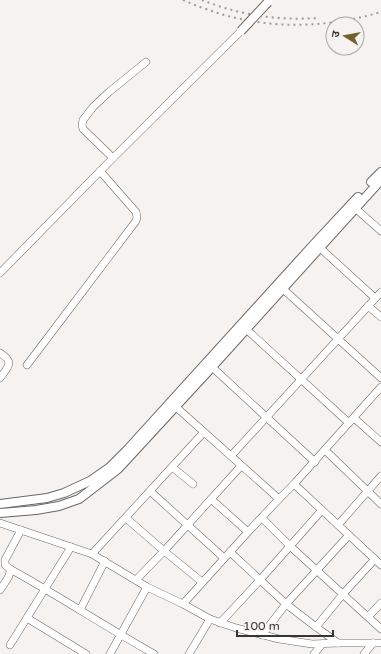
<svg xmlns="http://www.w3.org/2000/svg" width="381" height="654" font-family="'Varela Round','Noto Sans Devanagari',sans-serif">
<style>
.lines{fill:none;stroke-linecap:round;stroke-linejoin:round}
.minor-casing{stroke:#6a6665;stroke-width:8}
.tertiary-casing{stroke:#6a6665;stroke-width:10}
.minor{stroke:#fff;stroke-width:7}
.tertiary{stroke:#fff;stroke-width:8}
.rail{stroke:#9d9b99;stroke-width:2;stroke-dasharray:2 4;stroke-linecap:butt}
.tertiary-bridge-casing{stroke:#6a6665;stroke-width:10;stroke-linecap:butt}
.tertiary-bridge{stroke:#fff;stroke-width:8}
</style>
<rect width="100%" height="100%" fill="#f6f2f0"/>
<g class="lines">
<!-- minor casing -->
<g class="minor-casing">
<g id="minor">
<path d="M113,158L83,129L82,125L83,120L93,107L109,92L146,62"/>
<path d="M355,208L381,231"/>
<path d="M319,247L375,298"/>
<path d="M0,273L113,158L241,31"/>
<path d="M282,288L381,378"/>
<path d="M368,306L381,317"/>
<path d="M246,329L349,423"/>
<path d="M0,353C15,362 8,367 0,378"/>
<path d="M27,365L136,221L137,217L136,212L100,171"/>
<path d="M212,367L315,462"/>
<path d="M176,407L279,499"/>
<path d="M354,418L381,442"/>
<path d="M325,450L381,504"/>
<path d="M231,456L381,292"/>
<path d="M172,467L193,484"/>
<path d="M294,484L381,565"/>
<path d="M150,491L224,558"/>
<path d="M211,499L248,532"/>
<path d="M126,518L164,551L202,582"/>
<path d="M262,518L290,546L381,629"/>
<path d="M0,523L92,554L147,587L183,604L210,619L236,628L279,639L312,644L338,643H381"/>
<path d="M338,525L381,476"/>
<path d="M230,552L286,604L316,627L338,643"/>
<path d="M92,554L204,432"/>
<path d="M10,569C59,596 106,627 154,654"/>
<path d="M136,580L164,551L241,466"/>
<path d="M0,590C4,583 11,577 10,569L5,565V560L21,530"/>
<path d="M183,604L248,532L279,499L294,484L381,387"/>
<path d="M80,610L105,561"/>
<path d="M368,617L381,603"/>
<path d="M27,618L86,654"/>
<path d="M220,623L260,580L322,510"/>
<path d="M316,627L343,594L375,559"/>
<path d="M262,635L286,604L349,535"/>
<path d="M10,645L71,547"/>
<path d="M110,654L147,587"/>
<path d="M189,654L210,619"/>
<path d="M314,654L322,644"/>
<path d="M364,654L373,643"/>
</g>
</g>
<!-- tertiary casing -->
<g class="tertiary-casing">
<g id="tertiary">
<path d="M371,182L381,172"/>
<path d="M0,504L47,498L64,493L90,481L110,467L127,450L315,243L358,197"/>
<path d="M0,513L36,510L59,506L79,499L118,469L212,367L381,180"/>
</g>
</g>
<!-- minor -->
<use href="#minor" class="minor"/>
<!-- tertiary -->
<use href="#tertiary" class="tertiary"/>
<!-- rail -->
<g class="rail">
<path d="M183,0C191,3 198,7 206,9C262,30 324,29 381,12"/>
<path d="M202,0C222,8 247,15 269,17C286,19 303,19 319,18"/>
</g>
<!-- tertiary-bridge casing -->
<g class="tertiary-bridge-casing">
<path id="tertiary-bridge" d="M241,31L268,2"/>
</g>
<!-- tertiary-bridge -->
<use href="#tertiary-bridge" class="tertiary-bridge"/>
</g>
<!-- north arrow -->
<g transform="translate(345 36) rotate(281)"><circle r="19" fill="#f6f2f0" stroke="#aaa7a5"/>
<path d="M0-3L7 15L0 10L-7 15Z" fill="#756130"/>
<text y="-6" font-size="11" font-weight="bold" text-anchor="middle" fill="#373635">उ</text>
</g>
<!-- scale -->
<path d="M237 630v6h96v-6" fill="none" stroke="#373635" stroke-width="2"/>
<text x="243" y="630" font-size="12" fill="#373635" stroke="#f6f2f0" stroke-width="3" paint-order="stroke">100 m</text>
</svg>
